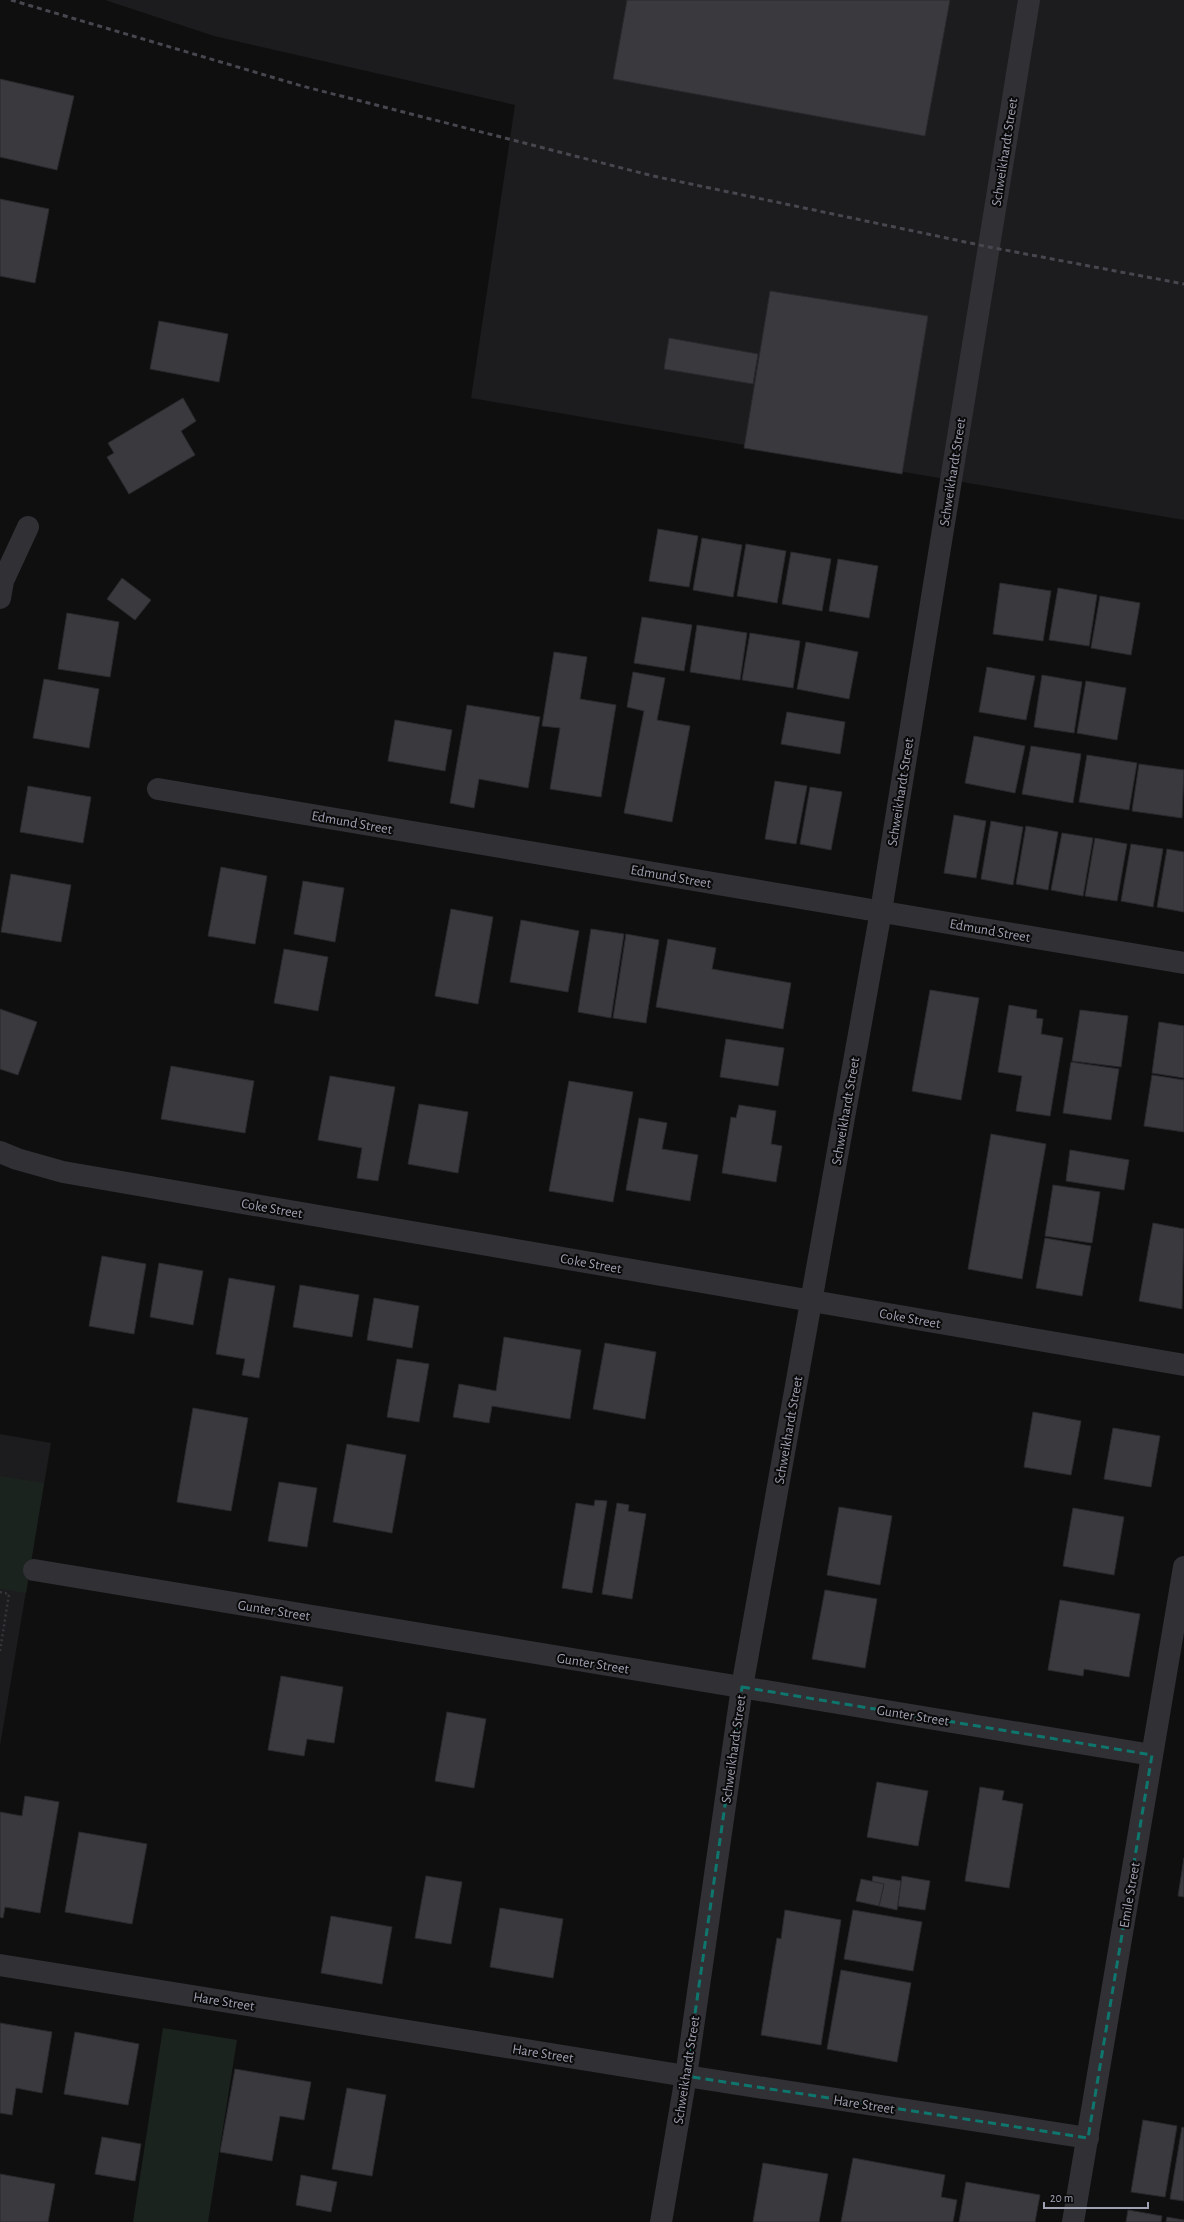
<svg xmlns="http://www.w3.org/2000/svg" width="1184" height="2222" font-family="'Alegreya Sans',sans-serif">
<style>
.built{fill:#1c1b1d}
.green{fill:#1b231e}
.building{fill:#3a393e;stroke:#2a292d}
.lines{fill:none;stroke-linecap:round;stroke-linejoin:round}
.path{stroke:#36363c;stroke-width:2.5;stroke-dasharray:2 3;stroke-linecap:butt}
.minor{stroke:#303035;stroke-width:22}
.rail{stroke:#47474f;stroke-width:3;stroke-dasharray:5 4;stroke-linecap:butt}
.marked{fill:none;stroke:#0f766e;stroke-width:3;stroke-dasharray:8 5;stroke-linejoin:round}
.labels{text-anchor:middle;stroke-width:4;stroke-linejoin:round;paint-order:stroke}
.street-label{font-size:14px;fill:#a0a1b2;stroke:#0a0a0b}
</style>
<rect width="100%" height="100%" fill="#0f0f10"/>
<!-- built -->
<g class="built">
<path d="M105,0H1184V520L471,398L515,105L214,36Z"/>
<path d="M0,1434L51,1443L0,1746Z"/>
</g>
<!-- green -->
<g class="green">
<path d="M0,1476L44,1483L26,1593L0,1589Z"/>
<path d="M163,2028L237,2040L208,2222H133Z"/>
</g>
<!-- building -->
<g class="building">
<path d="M627,0H950L925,136L613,79Z"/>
<path d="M0,79L74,96L57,170L0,157Z"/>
<path d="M0,199L49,209L35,283L0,276Z"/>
<path d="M770,291L928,316L902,474L744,448Z"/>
<path d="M159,321L228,334L219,382L150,369Z"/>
<path d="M669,338L758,354L753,384L664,369Z"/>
<path d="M183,398L196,421L181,431L195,455L129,494L107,457L114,453L108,443Z"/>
<path d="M658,529L698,536L689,587L649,581Z"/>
<path d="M702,538L742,545L733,597L693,590Z"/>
<path d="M746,544L786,551L777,603L737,596Z"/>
<path d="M791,552L831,559L822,611L782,604Z"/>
<path d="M838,559L878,566L869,618L829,611Z"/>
<path d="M122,578L151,600L135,620L107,599Z"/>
<path d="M1000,583L1051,591L1043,641L993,634Z"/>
<path d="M1058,588L1097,595L1089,646L1049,640Z"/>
<path d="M1100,596L1140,603L1131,655L1091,648Z"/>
<path d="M67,613L119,622L110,677L58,669Z"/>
<path d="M642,617L692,625L684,671L634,663Z"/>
<path d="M697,625L747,633L740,680L690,672Z"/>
<path d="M750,633L800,641L793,688L742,680Z"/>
<path d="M806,642L858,652L849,699L797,689Z"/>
<path d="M554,652L587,657L580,699L616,705L601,797L550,789L560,728L542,726Z"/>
<path d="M987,667L1035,676L1026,720L979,712Z"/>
<path d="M633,672L665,678L657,720L690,726L672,822L624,813L644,711L627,707Z"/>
<path d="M1042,675L1082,682L1074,733L1034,727Z"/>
<path d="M44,679L99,689L89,748L33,738Z"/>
<path d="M1086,681L1126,688L1117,740L1077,733Z"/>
<path d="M467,705L540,717L528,788L479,779L474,808L450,803Z"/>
<path d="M787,712L845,722L840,754L781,744Z"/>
<path d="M395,720L452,730L445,771L388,761Z"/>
<path d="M974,736L1025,746L1015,793L965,783Z"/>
<path d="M1031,746L1081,754L1073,803L1022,794Z"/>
<path d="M1087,755L1137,763L1129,810L1079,802Z"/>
<path d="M1139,764L1184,770L1182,818L1132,811Z"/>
<path d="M775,781L807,786L796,844L765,839Z"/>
<path d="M28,786L91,797L83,843L20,832Z"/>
<path d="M810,787L842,792L831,850L800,844Z"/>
<path d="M954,815L986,821L976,878L944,873Z"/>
<path d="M991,821L1023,827L1013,885L981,879Z"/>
<path d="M1026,826L1058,832L1048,890L1016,884Z"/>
<path d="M1062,833L1093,838L1083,896L1051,890Z"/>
<path d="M1095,838L1127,844L1117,901L1085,896Z"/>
<path d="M1131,844L1163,849L1153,907L1121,901Z"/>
<path d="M1167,849L1184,852V912L1157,907Z"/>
<path d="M221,867L267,876L255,944L208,936Z"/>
<path d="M11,874L71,885L61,942L1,932Z"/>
<path d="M303,881L344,888L335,942L294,934Z"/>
<path d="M451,909L493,917L478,1004L435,996Z"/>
<path d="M521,920L579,931L568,992L510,982Z"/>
<path d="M591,929L624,934L611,1018L578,1012Z"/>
<path d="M626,934L659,940L646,1023L613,1018Z"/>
<path d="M668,939L716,948L712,969L791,983L783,1029L656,1007Z"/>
<path d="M284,949L328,957L318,1011L274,1003Z"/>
<path d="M930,990L979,998L961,1100L912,1091Z"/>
<path d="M1009,1005L1037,1010L1036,1018L1043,1019L1041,1034L1063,1038L1050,1116L1016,1111L1022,1076L998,1072Z"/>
<path d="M0,1009L37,1022L18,1075L0,1069Z"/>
<path d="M1080,1010L1128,1016L1121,1067L1072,1061Z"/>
<path d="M1159,1022L1184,1026V1078L1152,1073Z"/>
<path d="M726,1039L784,1048L778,1086L720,1077Z"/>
<path d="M1071,1062L1119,1069L1111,1120L1063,1113Z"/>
<path d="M171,1066L254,1081L245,1133L161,1119Z"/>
<path d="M1152,1075L1184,1080V1132L1144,1126Z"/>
<path d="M330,1076L395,1087L378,1181L357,1178L362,1148L318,1140Z"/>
<path d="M569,1081L633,1092L613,1202L549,1191Z"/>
<path d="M419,1104L468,1112L458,1173L408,1164Z"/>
<path d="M739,1105L776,1111L771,1144L782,1146L776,1182L722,1173L731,1117L736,1118Z"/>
<path d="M639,1118L667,1123L662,1149L698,1155L690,1201L626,1190Z"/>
<path d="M991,1134L1046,1144L1022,1279L968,1269Z"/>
<path d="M1070,1150L1129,1160L1124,1190L1066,1181Z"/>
<path d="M1053,1185L1100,1192L1092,1243L1045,1236Z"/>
<path d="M1153,1223L1184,1229L1182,1309L1139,1301Z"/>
<path d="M1045,1238L1091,1246L1082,1296L1036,1288Z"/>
<path d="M102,1256L146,1264L134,1334L89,1326Z"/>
<path d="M159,1263L203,1271L193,1325L150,1317Z"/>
<path d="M229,1278L275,1286L259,1378L242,1375L245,1359L216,1354Z"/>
<path d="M300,1285L359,1295L352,1337L293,1327Z"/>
<path d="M374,1298L419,1306L412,1348L367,1340Z"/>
<path d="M504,1337L581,1350L570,1419L492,1406L489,1423L453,1417L459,1384L496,1391Z"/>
<path d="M605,1343L656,1352L645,1419L593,1409Z"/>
<path d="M397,1359L429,1364L419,1422L387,1417Z"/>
<path d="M193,1408L248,1418L231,1511L177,1502Z"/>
<path d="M1033,1412L1081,1421L1071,1475L1024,1467Z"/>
<path d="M1113,1428L1160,1436L1151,1487L1104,1479Z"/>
<path d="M347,1444L406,1455L392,1533L333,1522Z"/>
<path d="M279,1482L317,1488L307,1547L268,1541Z"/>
<path d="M595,1500L607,1501L592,1593L562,1588L576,1503L594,1506Z"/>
<path d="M617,1503L629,1505L628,1511L646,1514L632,1599L602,1594Z"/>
<path d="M839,1507L892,1516L880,1585L827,1575Z"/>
<path d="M1073,1508L1124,1517L1114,1575L1063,1566Z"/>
<path d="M825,1590L877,1599L865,1668L812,1659Z"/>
<path d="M1060,1600L1140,1614L1129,1677L1084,1669L1083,1676L1048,1670Z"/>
<path d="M281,1676L343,1687L334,1743L307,1739L304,1756L268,1750Z"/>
<path d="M447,1712L486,1719L474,1788L435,1781Z"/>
<path d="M877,1782L928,1791L918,1846L867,1837Z"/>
<path d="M980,1787L1004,1791L1002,1800L1023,1804L1009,1888L965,1881Z"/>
<path d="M25,1796L59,1802L40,1913L5,1907L3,1918L0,1917V1812L22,1816Z"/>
<path d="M79,1832L147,1844L132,1924L65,1912Z"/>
<path d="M1184,1858V1897L1178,1896Z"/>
<path d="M426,1876L462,1882L451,1944L415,1938Z"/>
<path d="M873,1876L901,1881L897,1910L879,1906L884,1884L872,1882Z"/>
<path d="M902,1876L930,1881L925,1910L898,1906Z"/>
<path d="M861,1879L884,1884L879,1906L856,1901Z"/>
<path d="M500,1908L563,1919L553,1978L490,1967Z"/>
<path d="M785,1910L841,1920L821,2045L761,2035L777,1938L781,1939Z"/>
<path d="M853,1910L922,1922L913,1971L844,1959Z"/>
<path d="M331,1916L392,1927L382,1984L321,1973Z"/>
<path d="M841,1970L911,1983L897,2062L827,2049Z"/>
<path d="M0,2023L52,2032L42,2093L16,2088L12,2115L0,2113Z"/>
<path d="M75,2032L139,2044L128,2105L64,2094Z"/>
<path d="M235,2069L311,2082L304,2120L280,2116L272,2161L220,2152Z"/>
<path d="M347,2088L386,2095L372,2176L332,2169Z"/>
<path d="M1143,2120L1177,2126L1165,2197L1131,2192Z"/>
<path d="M1182,2127L1184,2128V2201L1170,2199Z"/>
<path d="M102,2137L141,2144L135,2181L95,2174Z"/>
<path d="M853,2158L945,2175L941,2197L957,2200L953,2222H841Z"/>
<path d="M763,2163L828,2174L819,2222H753Z"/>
<path d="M0,2174L55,2184L48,2222H0Z"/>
<path d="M301,2175L337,2182L331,2212L296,2205Z"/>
<path d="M966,2182L1040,2195L1035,2222H959Z"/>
<path d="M1128,2210L1162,2216L1161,2222H1126Z"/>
<path d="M1167,2217L1184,2220V2222H1166Z"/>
</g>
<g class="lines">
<!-- path -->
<path class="path" d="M0,1592L9,1594L0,1651"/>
<!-- minor -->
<g class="minor">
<path d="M0,598L3,581L28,527"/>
<path d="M158,789L1184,963"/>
<path d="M0,1152L17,1159L63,1172L1184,1365"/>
<path d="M34,1570L1152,1755"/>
<path d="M0,1965L686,2076L1088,2138"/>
<path d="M661,2222L686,2076L742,1687L881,911L1029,0"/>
<path d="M1073,2222L1184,1567"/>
</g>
<!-- rail -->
<path class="rail" d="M11,0L302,86L653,176L989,247L1184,284"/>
</g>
<!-- marked area -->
<path class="marked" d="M742,1687L1152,1755L1088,2138L686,2076Z"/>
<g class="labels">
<!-- street labels -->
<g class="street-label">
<text transform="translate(1004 152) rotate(-81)" y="5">Schweikhardt Street</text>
<text transform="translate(952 472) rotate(-81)" y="5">Schweikhardt Street</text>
<text transform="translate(900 792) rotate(-81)" y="5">Schweikhardt Street</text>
<text transform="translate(352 822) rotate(10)" y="5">Edmund Street</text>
<text transform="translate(671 876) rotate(10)" y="5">Edmund Street</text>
<text transform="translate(990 930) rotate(10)" y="5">Edmund Street</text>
<text transform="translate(845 1111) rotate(-80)" y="5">Schweikhardt Street</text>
<text transform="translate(272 1208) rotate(10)" y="5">Coke Street</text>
<text transform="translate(591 1263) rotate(10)" y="5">Coke Street</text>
<text transform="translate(910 1318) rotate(10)" y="5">Coke Street</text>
<text transform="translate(788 1430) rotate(-80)" y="5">Schweikhardt Street</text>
<text transform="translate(274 1610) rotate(9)" y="5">Gunter Street</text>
<text transform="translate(593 1663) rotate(9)" y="5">Gunter Street</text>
<text transform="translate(913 1715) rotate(9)" y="5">Gunter Street</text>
<text transform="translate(733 1749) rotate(-82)" y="5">Schweikhardt Street</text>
<text transform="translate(1129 1895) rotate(-80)" y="5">Emile Street</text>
<text transform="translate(224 2001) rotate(9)" y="5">Hare Street</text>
<text transform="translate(543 2053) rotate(9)" y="5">Hare Street</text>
<text transform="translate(686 2070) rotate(-81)" y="5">Schweikhardt Street</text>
<text transform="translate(864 2104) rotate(9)" y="5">Hare Street</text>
</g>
</g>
<!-- scale -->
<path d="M1044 2202v6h104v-6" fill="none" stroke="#a0a1b2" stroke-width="2"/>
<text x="1050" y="2202" font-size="12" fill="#a0a1b2" stroke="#0a0a0b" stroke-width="3" paint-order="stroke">20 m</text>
</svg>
